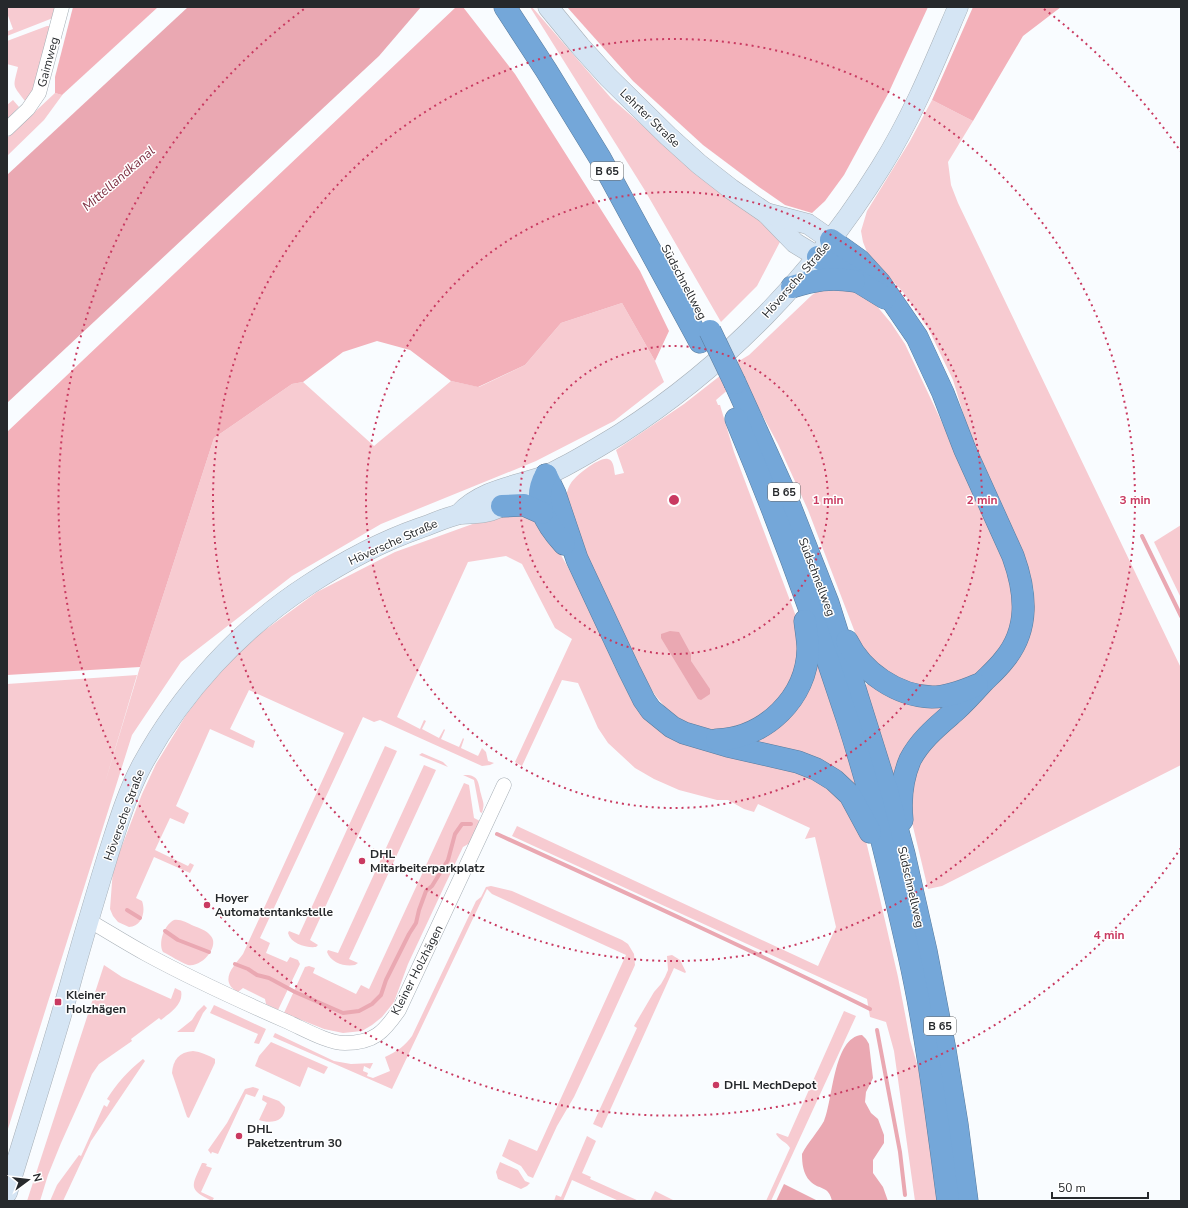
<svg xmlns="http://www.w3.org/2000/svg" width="1188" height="1208" font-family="'Nunito Sans',sans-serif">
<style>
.green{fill:#f7cbd1}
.forest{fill:#f3b1ba}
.water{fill:#eaa8b2}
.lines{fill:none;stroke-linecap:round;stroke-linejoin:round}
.stream{stroke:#eaa8b2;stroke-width:4}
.street-casing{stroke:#a7afb6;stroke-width:15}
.secondary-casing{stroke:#a7afb6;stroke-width:21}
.highway-casing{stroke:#597b9c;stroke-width:23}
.street{stroke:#fff;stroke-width:14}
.secondary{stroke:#d5e5f4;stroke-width:20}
.highway{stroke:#74a7d9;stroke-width:22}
.highway-bridge-casing{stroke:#597b9c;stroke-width:23;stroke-linecap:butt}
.highway-bridge{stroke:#74a7d9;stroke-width:22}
.ring{fill:none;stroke:#c93a61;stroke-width:2;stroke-dasharray:2 4}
.poi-dot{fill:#c93a61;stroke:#fff;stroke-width:1.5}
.labels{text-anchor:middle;stroke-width:3;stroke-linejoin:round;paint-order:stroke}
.shield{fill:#fff;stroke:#67696b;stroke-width:1}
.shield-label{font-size:11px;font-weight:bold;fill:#26292c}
.street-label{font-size:12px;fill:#26292c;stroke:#fff}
.poi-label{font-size:12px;font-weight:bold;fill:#26292c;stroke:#fff;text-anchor:start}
.water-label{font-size:13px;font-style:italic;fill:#7f3143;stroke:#fff}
.centre{fill:#c93a61;stroke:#fff;stroke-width:2}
.ring-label{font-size:12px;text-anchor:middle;font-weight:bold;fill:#c93a61;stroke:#fff;stroke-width:3;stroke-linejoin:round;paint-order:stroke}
</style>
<rect width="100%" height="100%" fill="#f9fcff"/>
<!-- green -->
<g class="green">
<path d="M7,7H57L53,18L7,36L8,31L13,29L7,13Z"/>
<path d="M530,7H532L611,98L698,174L782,238L757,286L721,322L644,189Z"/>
<path d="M47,26H52L34,92L27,100L25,101C12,84 13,88 18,67L7,64V41Z"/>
<path d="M55,93L62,95L63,94L44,120L7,156V138Z"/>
<path d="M13,100L19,107L13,113L12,118L7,123V105Z"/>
<path d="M932,100L973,121L948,162L951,185L958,203L1181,668V765L942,886L928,889L909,810L908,798L922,753L1023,651L1029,638L1034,616V592L1030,574L977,459L953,380L929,330L903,292L875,262L867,252L863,242L861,231L867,211L910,141Z"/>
<path d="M847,287L871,299L891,323L905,344L1001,548L1013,582V620L1002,647L975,676L939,689L901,683L861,648L808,510L778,444L745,383L746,381L744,376L716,400L718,405H720L734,452L797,619V676L763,718L717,731L694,726L680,719L665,707L655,695L645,679C628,643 611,607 594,571C584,550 569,524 566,500C566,495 568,487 571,483C575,476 600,456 608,459C614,460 614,470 615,475L624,473L616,450L684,404L739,361L749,355L812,295L818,291Z"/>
<path d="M622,303L655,361L664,382L614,421L536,461L381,524L292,576L181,662L132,735L7,1132V684L137,675L104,786L140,667L214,438L292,384L303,382L374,446L451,381L479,387L525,365L561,323Z"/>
<path d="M503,513L535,517C543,528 551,538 558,550C587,597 605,651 632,701L795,768L846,798L866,841L880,899L898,977L910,1040L922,1081L940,1201H915L894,1051L886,1022L870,1017L867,999L512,836L517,826L818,966L836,927L815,837L805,839L810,828L758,804L754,812L744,809L728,800H717L679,790L654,779L635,768L608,743L598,728L578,683L562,680L522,766L515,762L572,639L555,628L522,564L506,556L468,562L397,717L420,729L424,720L426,721L422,729L439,738L444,729L445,730L441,739L459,747L463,738L464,739L461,748L478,756L482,748L486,752L488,761L494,763L490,765L482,766L380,720L374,722L363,717L260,938L270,943L266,953L287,962L290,957L298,960L300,964L278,1010L266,1004L265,999L243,988L238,992C218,981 234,966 243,954L344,733L249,690L230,729L255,741L253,748L210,729L176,806L189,813L184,824L170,818L155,850L188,866L190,863L194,865L190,873L154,857L136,898L142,901C146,912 142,926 129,927L118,922L113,916L110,909L113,869L142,794L156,764L186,715L218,673L254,638L317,592L395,552Z"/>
<path d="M1181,525V598L1154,542Z"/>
<path d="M815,655L859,785L853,789L748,740Z"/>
<path d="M875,681L952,698L900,777L891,778L863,686Z"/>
<path d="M385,746L397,751L310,940L318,945L316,947C306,948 291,944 288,933L289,931L299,935Z"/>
<path d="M422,753L443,762L448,767L419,755Z"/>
<path d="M424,765L436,770L349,959L358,963L355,965C345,967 331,963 327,952L328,950L338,953Z"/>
<path d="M463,775C479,774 478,782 481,794C483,803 485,803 482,813L480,812L474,780Z"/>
<path d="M464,783L469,785L474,818L480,821L470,843L463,847L444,887L408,964L394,1002L382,1017L372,1025L362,1031L343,1033L324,1029L284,1013L305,967L309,966L315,968L313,973L356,994L361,985L369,989Z"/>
<path d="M491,886L512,891L622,940L628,944L634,954L635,965L604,1033L574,1097L557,1126L533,1178L528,1176L521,1166L502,1156L509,1139L537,1151L626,955L492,894L487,889L392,1089L273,1037L275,1033L334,1061L351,1064L373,1063L370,1069L364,1066L363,1071L368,1073L367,1076L373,1078L390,1071L385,1057C396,1052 405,1046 412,1036L476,901L481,897L486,887Z"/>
<path d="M174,920C181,919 187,923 194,926C199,928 206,930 210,935C221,945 202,968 188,965C180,962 171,956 163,952C158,943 164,925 174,920Z"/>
<path d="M672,955L680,960L686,972L685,973L674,968L602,1128L593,1124L637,1028L634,1026L654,992L661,984L665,977L668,970L667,956Z"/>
<path d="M104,965L122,977L171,999L175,988L181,991C184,1004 170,1013 161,1020L159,1018L131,1039L132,1041L99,1064L92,1074L61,1143L48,1175L40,1201H27Z"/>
<path d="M204,1005L207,1008L203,1013L194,1032H177L192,1020L197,1012Z"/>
<path d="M214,1005L266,1029L259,1044L254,1043L258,1034L210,1013Z"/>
<path d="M844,1011L856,1016L771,1201H766L790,1148C787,1142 780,1141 776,1134L777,1133L788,1137Z"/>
<path d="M271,1042L328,1067L324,1074L308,1067L300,1087L255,1066L259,1056Z"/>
<path d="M193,1051C201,1052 208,1055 215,1059V1063L189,1118L187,1117L172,1073C173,1060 179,1052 193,1051Z"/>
<path d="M143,1059L145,1061L91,1141L63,1201H50L57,1185L79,1155L81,1156L104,1105L107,1107L110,1101L107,1099C117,1083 128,1071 143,1059Z"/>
<path d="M253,1087L259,1089L255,1097L246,1094L218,1154L212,1152L211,1154L208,1150L227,1123L245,1089Z"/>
<path d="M263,1095L279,1101L285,1107C285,1122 271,1124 259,1120L267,1103L262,1100Z"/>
<path d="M587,1136L596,1141L582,1173L591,1177L590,1179L639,1201H619L572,1180L563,1201H554L556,1195L561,1197Z"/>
<path d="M500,1162L518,1170L525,1181L530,1183L527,1186L521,1189L498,1179L496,1172Z"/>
<path d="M202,1163H204L207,1164L206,1166L212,1168L201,1192L214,1198L212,1201C187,1189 192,1186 202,1163Z"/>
<path d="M655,1191L675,1201H650Z"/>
</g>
<!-- forest -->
<g class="forest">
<path d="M73,7H158L62,95L55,93V77Z"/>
<path d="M456,7H463L515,74L640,271L669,331L655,361L622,303L561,323L525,365L478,387L451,381L410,350L377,341L343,352L303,382L292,384L214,438L140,667L7,675V432Z"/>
<path d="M567,7H928L888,94L844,175L825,201L812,213L785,205L759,187L703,145L633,81Z"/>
<path d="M973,7H1061L1023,36L973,121L932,100Z"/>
</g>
<!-- water -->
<g class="water">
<path d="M188,7H421L379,56L7,403V175Z"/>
<path d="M670,631L679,632L691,654V661L710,689V694L701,700L698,699L661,638V634Z"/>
<path d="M862,1035L866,1039L869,1044L873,1078L866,1092L865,1102L871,1113L878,1119L884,1135V1143L873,1160V1173L883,1187L888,1201H832C829,1185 818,1190 810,1181C803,1174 802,1163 802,1154C808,1142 818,1132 824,1121C833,1101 833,1037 862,1035Z"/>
<path d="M784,1184L818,1201H776Z"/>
</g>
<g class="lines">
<!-- stream -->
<g class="stream">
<path d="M1142,536L1181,616"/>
<path d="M497,834C622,891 747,948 870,1009"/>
<path d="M127,910L140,918"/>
<path d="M165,931L178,940L209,952"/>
<path d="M235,964L248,969L257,975L269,978L295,992L343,1013L359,1011L372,1004L381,995L386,980L409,934L416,923L419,910L426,891L432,886L448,860L455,834L462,824H471"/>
<path d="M877,1030L900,1152L905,1195"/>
</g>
<!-- street casing -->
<g class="street-casing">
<g id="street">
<path d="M7,129L28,109L39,93L62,7"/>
<path d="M88,920C107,931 126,943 146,954C192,979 240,1001 288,1022C304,1029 328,1043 345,1043C374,1043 384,1032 399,1010L504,785"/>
</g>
</g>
<!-- secondary casing -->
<g class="secondary-casing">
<g id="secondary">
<path d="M548,7L580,46L608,77L668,136L699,164L731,189L766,213L795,243L818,257"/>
<path d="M766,213L808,224L831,240"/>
<path d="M459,514C481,490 516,486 545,476C552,473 559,469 565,466C584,456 602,445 620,434C726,366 815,274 881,167C913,116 935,61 958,7"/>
<path d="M7,1193C28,1124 50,1055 70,985C82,941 95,898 108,855C118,824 127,793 142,765C181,693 240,629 308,585C343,562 380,542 420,528C432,524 449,516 461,514C471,513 480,514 490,511C511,504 529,490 546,475"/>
</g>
</g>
<!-- highway casing -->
<g class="highway-casing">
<g id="highway">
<path d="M505,7L546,70L600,158L700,342"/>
<path d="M831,240L859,260L880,283L917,337L943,393L965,450L1013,556C1026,592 1030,629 1004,660C998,668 990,675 983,682C974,692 965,702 955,711C939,725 920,740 910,760C902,779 900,800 902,820"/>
<path d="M818,257L885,298"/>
<path d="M792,287C815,280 830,277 854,281"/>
<path d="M735,383L784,491L828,603L887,791L904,854L926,951L945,1050L957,1124L967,1201"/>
<path d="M736,419C777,517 814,617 847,718C872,795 891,876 909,955C927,1036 937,1119 948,1201"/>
<path d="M546,475L555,494L577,559L629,670L644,700L651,710L672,727L684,733L728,746L798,762L816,769L834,780L850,795L870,832"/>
<path d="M546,475C531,501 546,524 564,544"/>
<path d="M502,506L524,505L542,513"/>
<path d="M847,641C862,672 897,696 932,697C948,697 963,691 977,685"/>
<path d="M717,740C765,738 807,698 808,649C808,640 806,630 805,621"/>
</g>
</g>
<!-- street -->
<use href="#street" class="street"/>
<!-- secondary -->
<use href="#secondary" class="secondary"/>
<!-- highway -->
<use href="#highway" class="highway"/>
<!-- highway-bridge casing -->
<g class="highway-bridge-casing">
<path id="highway-bridge" d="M710,331L735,383"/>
</g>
<!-- highway-bridge -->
<use href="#highway-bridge" class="highway-bridge"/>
</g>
<!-- distance rings -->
<g class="ring">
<circle cx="674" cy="500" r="154"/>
<circle cx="674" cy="500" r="308"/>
<circle cx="674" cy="500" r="461"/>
<path d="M1181 848A615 615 0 1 1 304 9M1044 9A615 615 0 0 1 1181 152"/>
</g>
<!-- markers -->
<g class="poi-dot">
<circle cx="362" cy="861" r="4"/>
<circle cx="207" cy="905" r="4"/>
<rect x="54" y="998" width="8" height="8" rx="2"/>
<circle cx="716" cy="1085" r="4"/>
<circle cx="239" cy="1136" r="4"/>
</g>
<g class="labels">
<!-- shield labels -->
<g class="shield">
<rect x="591" y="162" width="32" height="18" rx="3"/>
<rect x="768" y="483" width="32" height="18" rx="3"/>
<rect x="924" y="1017" width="32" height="18" rx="3"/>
</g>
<g class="shield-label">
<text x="607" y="175">B 65</text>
<text x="784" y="496">B 65</text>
<text x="940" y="1030">B 65</text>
</g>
<!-- street labels -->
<g class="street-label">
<text transform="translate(48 62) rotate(-75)" y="4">Gaimweg</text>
<text transform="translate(650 118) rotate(44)" y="4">Lehrter Straße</text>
<text transform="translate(796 280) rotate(-49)" y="4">Höversche Straße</text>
<text transform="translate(684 282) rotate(62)" y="4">Südschnellweg</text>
<text transform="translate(393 542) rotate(-24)" y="4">Höversche Straße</text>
<text transform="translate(817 577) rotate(69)" y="4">Südschnellweg</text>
<text transform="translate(124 815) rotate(-70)" y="4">Höversche Straße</text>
<text transform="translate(911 887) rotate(77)" y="4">Südschnellweg</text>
<text transform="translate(417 970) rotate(-63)" y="4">Kleiner Holzhägen</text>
</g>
<!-- poi labels -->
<g class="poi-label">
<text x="370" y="858">DHL<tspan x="370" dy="14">Mitarbeiterparkplatz</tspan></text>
<text x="215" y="902">Hoyer<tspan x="215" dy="14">Automatentankstelle</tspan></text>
<text x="66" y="999">Kleiner<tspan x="66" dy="14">Holzhägen</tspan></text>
<text x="724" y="1089">DHL MechDepot</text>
<text x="247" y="1133">DHL<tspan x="247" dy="14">Paketzentrum 30</tspan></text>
</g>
<!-- water labels -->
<g class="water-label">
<text transform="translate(118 178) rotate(-41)" y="5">Mittellandkanal</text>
</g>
</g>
<circle cx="674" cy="500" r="6" class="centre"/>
<g class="ring-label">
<text x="828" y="504">1 min</text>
<text x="982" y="504">2 min</text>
<text x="1135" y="504">3 min</text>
<text x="1109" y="939">4 min</text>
</g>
<!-- border -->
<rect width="1188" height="1208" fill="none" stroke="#26292c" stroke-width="16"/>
<!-- north arrow -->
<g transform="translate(28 1180) rotate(75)" stroke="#ffffff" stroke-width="3" paint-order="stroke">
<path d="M0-3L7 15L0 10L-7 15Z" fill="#26292c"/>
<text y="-6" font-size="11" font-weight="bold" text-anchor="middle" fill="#26292c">N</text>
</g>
<!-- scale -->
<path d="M1052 1192v6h96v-6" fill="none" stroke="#26292c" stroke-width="2"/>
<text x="1058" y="1192" font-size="12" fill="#26292c" stroke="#ffffff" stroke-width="3" paint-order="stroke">50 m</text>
</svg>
